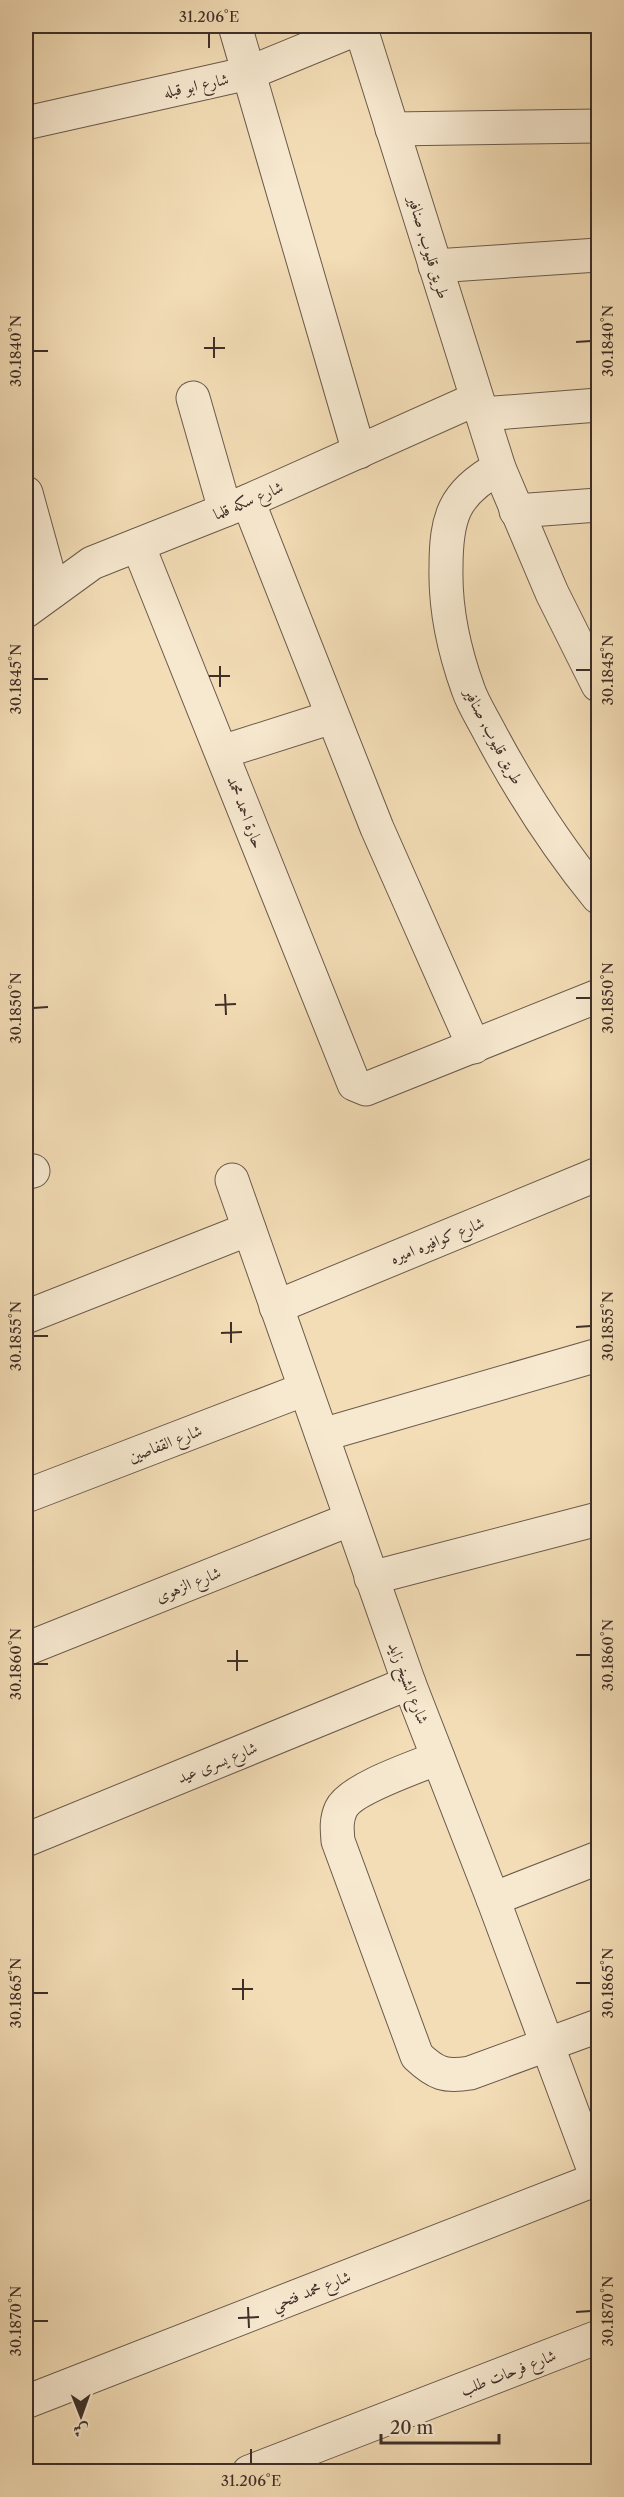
<svg xmlns="http://www.w3.org/2000/svg" width="624" height="2497" font-family="'Libre Caslon Text',Amiri,serif">
<style>
.lines{fill:none;stroke-linecap:round;stroke-linejoin:round}
.minor-casing{stroke:#6b5a4c;stroke-width:35}
.minor{stroke:#f7e9d0;stroke-width:33}
.ticks{fill:none;stroke:#3e2e28;stroke-width:2}
.labels{text-anchor:middle;stroke-width:5;stroke-linejoin:round;paint-order:stroke}
.street-label{font-size:16px;fill:#3e2e28;stroke:#f7e9d0}
.neatline{fill:none;stroke:#3e2e28;stroke-width:2}
.ticks-label{font-size:15px;text-anchor:middle;fill:#3e2e28}
</style>
<rect width="100%" height="100%" fill="#f3ddb6"/>
<filter id="stains"><feTurbulence type="fractalNoise" baseFrequency=".00333" numOctaves="4"/><feColorMatrix values="0 0 0 0 .2 0 0 0 0 .09 0 0 0 0 .02 0 0 0 .5 -.17"/></filter>
<radialGradient id="worn" r=".72"><stop offset=".6" stop-color="#630" stop-opacity="0"/><stop offset="1" stop-color="#630" stop-opacity=".3"/></radialGradient>
<g class="lines">
<!-- minor casing -->
<g class="minor-casing">
<g id="minor">
<path d="M235,26L359,452"/>
<path d="M360,26L499,468L552,593L598,685"/>
<path d="M26,123L249,73L361,27"/>
<path d="M392,129L598,126"/>
<path d="M435,266L598,255"/>
<path d="M193,398L225,510"/>
<path d="M482,414L598,405"/>
<path d="M499,468C453,493 446,518 446,568C445,609 454,650 468,689C473,704 483,719 490,733C521,791 557,847 598,897"/>
<path d="M26,493L53,591"/>
<path d="M248,501L377,828L474,1047"/>
<path d="M516,511L598,505"/>
<path d="M138,545L354,1084L366,1089L598,996"/>
<path d="M26,611L92,563L248,501L476,399"/>
<path d="M222,752L332,717"/>
<path d="M26,1173L33,1171"/>
<path d="M232,1180L409,1683L493,1899L598,2181"/>
<path d="M276,1307L598,1174"/>
<path d="M26,1317L249,1229"/>
<path d="M322,1435L598,1355"/>
<path d="M26,1496L305,1389"/>
<path d="M371,1578L598,1519"/>
<path d="M26,1649L351,1519"/>
<path d="M438,1758C416,1767 350,1789 341,1809C336,1820 337,1829 338,1841L417,2056C436,2074 445,2077 470,2073L598,2026"/>
<path d="M26,1840L409,1683"/>
<path d="M493,1899L598,1858"/>
<path d="M26,2402L597,2179"/>
<path d="M249,2472L598,2337"/>
</g>
</g>
<!-- minor -->
<use href="#minor" class="minor"/>
</g>
<!-- ticks -->
<path class="ticks" d="M209,33V48M214,337V358M576,342L591,341M204,348H225M33,351H48M220,666V687M576,670H591M209,676H230M33,679H48M225,994L226,1015M576,998H591M215,1005L236,1004M33,1008L48,1007M231,1322V1343M576,1327L591,1326M221,1333L242,1332M33,1336H48M237,1650V1671M576,1655H591M227,1661H248M33,1664H48M243,1979V2000M576,1983H591M232,1989H253M33,1993H48M248,2307L249,2328M576,2312L591,2311M238,2318L259,2317M33,2321H48M251,2449V2464"/>
<g class="labels">
<!-- street labels -->
<g class="street-label">
<text transform="translate(196 85) rotate(-12)" y="6">شارع ابو قبله</text>
<text transform="translate(429 247) rotate(73)" y="6">طريق قليوب, صنافير</text>
<text transform="translate(248 500) rotate(-23)" y="6">شارع سكه قلما</text>
<text transform="translate(494 736) rotate(62)" y="6">طريق قليوب, صنافير</text>
<text transform="translate(246 812) rotate(69)" y="6">حارة احمد محمد</text>
<text transform="translate(437 1240) rotate(-22)" y="6">شارع كوافيره اميره</text>
<text transform="translate(165 1443) rotate(-21)" y="6">شارع القفاصين</text>
<text transform="translate(188 1584) rotate(-22)" y="6">شارع الزهوى</text>
<text transform="translate(409 1683) rotate(69)" y="6">شارع الشيخ زايد</text>
<text transform="translate(217 1762) rotate(-22)" y="6">شارع يسرى عيد</text>
<text transform="translate(311 2290) rotate(-21)" y="6">شارع محمد فتحي</text>
<text transform="translate(508 2372) rotate(-21)" y="6">شارع فرحات طلب</text>
</g>
</g>
<!-- margin -->
<rect width="624" height="2497" fill="none" stroke="#f3ddb6" stroke-width="66"/>
<!-- north arrow -->
<g transform="translate(81 2416) rotate(179)" stroke="#f7e9d0" stroke-width="4.5" paint-order="stroke">
<path d="M0-4.5L10 22L0 15L-10 22Z" fill="#3e2e28"/>
<text y="-9" font-size="16" font-weight="bold" text-anchor="middle" fill="#3e2e28">ش</text>
</g>
<!-- scale -->
<path d="M381 2434v9h118v-9" fill="none" stroke="#3e2e28" stroke-width="3"/>
<text x="390" y="2434" font-size="18" fill="#3e2e28" stroke="#f7e9d0" stroke-width="4.5" paint-order="stroke">20 m</text>
<rect x="33" y="33" width="558" height="2431" class="neatline"/>
<g class="ticks-label">
<text x="209" y="22">31.206°E</text>
<text transform="translate(608 341) rotate(-90)" y="5">30.1840°N</text>
<text transform="translate(16 351) rotate(-90)" y="5">30.1840°N</text>
<text transform="translate(608 670) rotate(-90)" y="5">30.1845°N</text>
<text transform="translate(16 679) rotate(-90)" y="5">30.1845°N</text>
<text transform="translate(608 998) rotate(-90)" y="5">30.1850°N</text>
<text transform="translate(16 1008) rotate(-90)" y="5">30.1850°N</text>
<text transform="translate(608 1326) rotate(-90)" y="5">30.1855°N</text>
<text transform="translate(16 1336) rotate(-90)" y="5">30.1855°N</text>
<text transform="translate(608 1655) rotate(-90)" y="5">30.1860°N</text>
<text transform="translate(16 1664) rotate(-90)" y="5">30.1860°N</text>
<text transform="translate(608 1983) rotate(-90)" y="5">30.1865°N</text>
<text transform="translate(16 1993) rotate(-90)" y="5">30.1865°N</text>
<text transform="translate(608 2311) rotate(-90)" y="5">30.1870°N</text>
<text transform="translate(16 2321) rotate(-90)" y="5">30.1870°N</text>
<text x="251" y="2486">31.206°E</text>
</g>
<rect width="100%" height="100%" filter="url(#stains)"/>
<rect width="100%" height="100%" fill="url(#worn)"/>
</svg>
